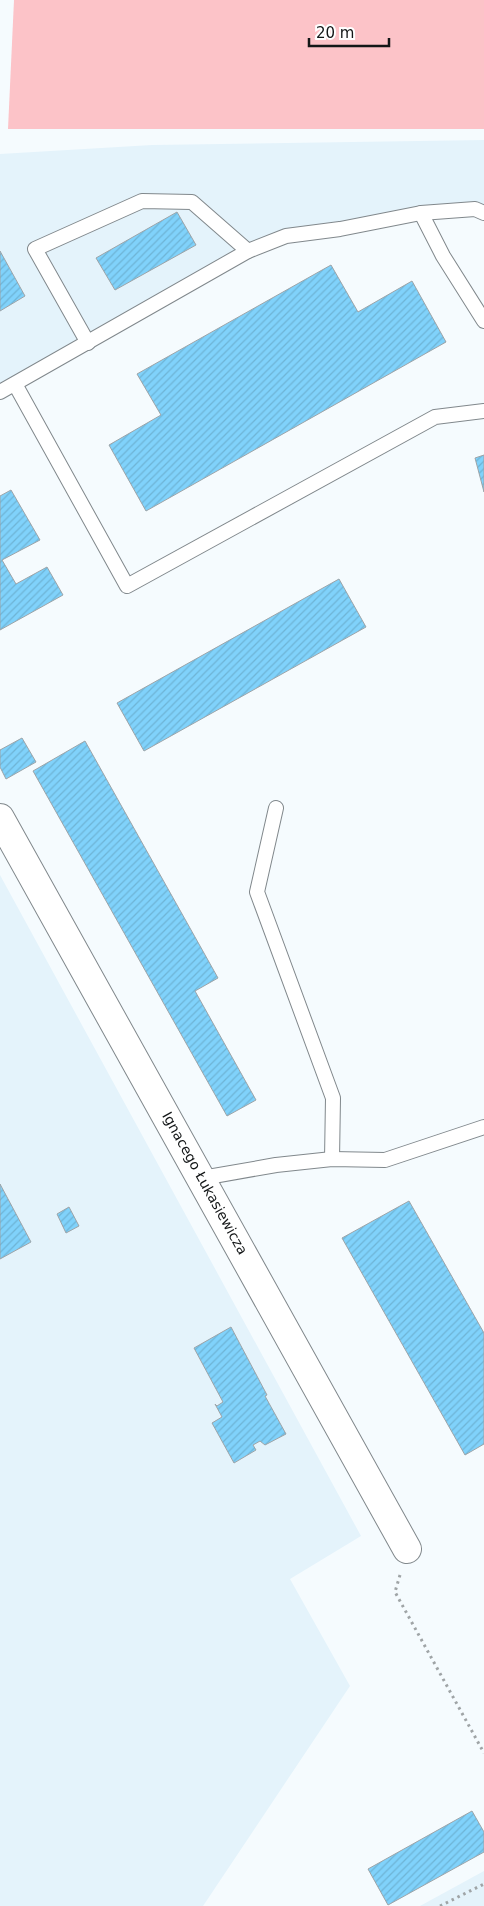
<svg xmlns="http://www.w3.org/2000/svg" width="484" height="1906" font-family="'DejaVu Sans',sans-serif">
<style>
.built{fill:#e4f3fb}
.grass{fill:#fcc3c8}
.building{fill:url(#building-hatch);stroke:#9da4a8}
.lines{fill:none;stroke-linecap:round;stroke-linejoin:round}
.service-casing{stroke:#81888c;stroke-width:16}
.minor-casing{stroke:#81888c;stroke-width:30}
.path{stroke:#9fa4a6;stroke-width:3;stroke-dasharray:2.5 4;stroke-linecap:butt}
.service{stroke:#fff;stroke-width:14}
.minor{stroke:#fff;stroke-width:28}
.labels{text-anchor:middle;stroke-width:5;stroke-linejoin:round;paint-order:stroke}
.street-label{font-size:14px;fill:#131617;stroke:#fff}
</style>
<defs>
<pattern id="building-hatch" width="6" height="6" patternUnits="userSpaceOnUse" patternTransform="scale(1.25)"><rect width="6" height="6" fill="#80d2fb"/><path d="M-1 1l2-2M0 6l6-6M5 7l2-2" fill="none" stroke="#6eb4d6"/></pattern>
</defs>
<rect width="100%" height="100%" fill="#f5fbfe"/>
<!-- built -->
<g class="built">
<path d="M484,140V213L286,236L0,392V154L152,145Z"/>
<path d="M0,875L361,1536L290,1579L350,1686L203,1906H0Z"/>
<path d="M484,1871V1906H420Z"/>
</g>
<!-- grass -->
<path class="grass" d="M14,0H484V129H8Z"/>
<!-- building -->
<g class="building">
<path d="M177,212L196,245L115,290L96,258Z"/>
<path d="M0,251L25,296L0,311Z"/>
<path d="M331,265L358,312L412,281L446,342L146,511L109,445L161,415L137,374Z"/>
<path d="M484,455V492L475,458Z"/>
<path d="M11,490L40,540L2,560L16,584L47,567L63,595L0,630V496Z"/>
<path d="M339,579L366,627L144,751L117,703Z"/>
<path d="M22,738L36,762L6,779L0,767V750Z"/>
<path d="M85,741L218,978L195,991L256,1100L227,1116L33,771Z"/>
<path d="M0,1184L31,1242L0,1259Z"/>
<path d="M409,1201L484,1333V1444L465,1455L342,1238Z"/>
<path d="M69,1207L79,1226L66,1233L57,1214Z"/>
<path d="M231,1327L267,1395L265,1396L286,1434L265,1445L260,1441L253,1445L256,1450L234,1463L212,1423L222,1417L215,1404L217,1406L223,1402L194,1348Z"/>
<path d="M472,1811L484,1832V1852L388,1905L368,1869Z"/>
</g>
<g class="lines">
<!-- service casing -->
<g class="service-casing">
<g id="service">
<path d="M421,213L443,256L484,321"/>
<path d="M88,343L35,249L142,201L192,202L248,251"/>
<path d="M15,384L127,586L435,417L484,411"/>
<path d="M0,392L248,251L286,236L340,229L421,213L475,209L484,213"/>
<path d="M276,808L257,892L333,1098L332,1159"/>
<path d="M202,1178L276,1165L332,1159L385,1160L484,1127"/>
</g>
</g>
<!-- minor casing -->
<g class="minor-casing">
<path id="minor" d="M0,818L407,1549"/>
</g>
<!-- path -->
<g class="path">
<path d="M400,1575L395,1592L484,1753"/>
<path d="M440,1906L484,1884"/>
</g>
<!-- service -->
<use href="#service" class="service"/>
<!-- minor -->
<use href="#minor" class="minor"/>
</g>
<g class="labels">
<!-- street labels -->
<g class="street-label">
<text transform="translate(205 1183) rotate(61)" y="5">Ignacego Łukasiewicza</text>
</g>
</g>
<!-- scale -->
<path d="M309 38v8h80v-8" fill="none" stroke="#131617" stroke-width="2.5"/>
<text x="316" y="38" font-size="15" fill="#131617" stroke="#ffffff" stroke-width="4" paint-order="stroke">20 m</text>
</svg>
